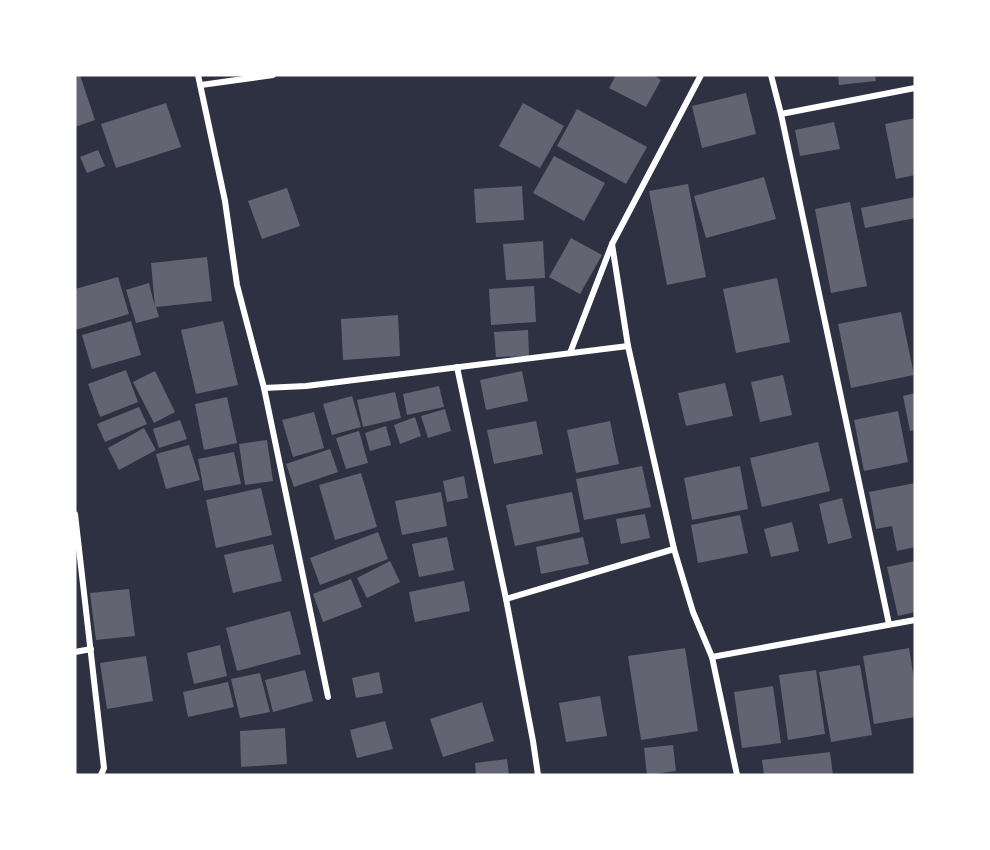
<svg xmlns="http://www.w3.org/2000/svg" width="990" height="850" font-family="Georgia,serif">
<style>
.building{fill:#626471}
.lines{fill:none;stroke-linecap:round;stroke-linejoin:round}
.minor{stroke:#fff;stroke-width:6}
</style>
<rect width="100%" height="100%" fill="#2d3142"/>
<!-- building -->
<g class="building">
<path d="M80,75L95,120L75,127V77Z"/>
<path d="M616,75H653L661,80L646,107L609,88Z"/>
<path d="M838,75H875L876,81L839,85Z"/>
<path d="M746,93L756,134L702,148L692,106Z"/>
<path d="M166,103L181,147L116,168L101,124Z"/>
<path d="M523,103L564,126L540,168L499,146Z"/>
<path d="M577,109L647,147L626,184L557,146Z"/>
<path d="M915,118V175L896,179L885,124Z"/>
<path d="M834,122L840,149L800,156L795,130Z"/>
<path d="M98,150L105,166L87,173L80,157Z"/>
<path d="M554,156L605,183L584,221L533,193Z"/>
<path d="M764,177L776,219L706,238L694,196Z"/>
<path d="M688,184L706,277L667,285L649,191Z"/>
<path d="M522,186L524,220L476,223L474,189Z"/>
<path d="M287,188L300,226L262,239L248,201Z"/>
<path d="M915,197V218L865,228L861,208Z"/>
<path d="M850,202L867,286L831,293L815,209Z"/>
<path d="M571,238L602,255L580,294L549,277Z"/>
<path d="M543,241L545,278L506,280L503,244Z"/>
<path d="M207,257L212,301L156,307L159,317L136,323L126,290L149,283L155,307L151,263Z"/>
<path d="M118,277L129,314L75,330V289Z"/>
<path d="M777,278L790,342L736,353L723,289Z"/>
<path d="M534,286L536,322L491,325L489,289Z"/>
<path d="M901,312L914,375L851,388L838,324Z"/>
<path d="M398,315L400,356L343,360L341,319Z"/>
<path d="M131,321L141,355L92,369L82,335Z"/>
<path d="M223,321L238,385L196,394L181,330Z"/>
<path d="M528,330L529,356L496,357L494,332Z"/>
<path d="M126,370L138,402L100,417L88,384Z"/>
<path d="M155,371L175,412L154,423L133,382Z"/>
<path d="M522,371L528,401L486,410L480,380Z"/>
<path d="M783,375L792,415L760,422L751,382Z"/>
<path d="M725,383L733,416L686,426L678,393Z"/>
<path d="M439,386L444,407L407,415L403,394Z"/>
<path d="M395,392L401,418L363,427L357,400Z"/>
<path d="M915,393V430L910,431L903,396Z"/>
<path d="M352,396L361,427L332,435L323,404Z"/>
<path d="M227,397L237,443L204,450L195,404Z"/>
<path d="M139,407L147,424L105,442L97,424Z"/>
<path d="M445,409L451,431L428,438L421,416Z"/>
<path d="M898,411L908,462L864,471L854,420Z"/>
<path d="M314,412L324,448L293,457L282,420Z"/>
<path d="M415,417L421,436L400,444L394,425Z"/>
<path d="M180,420L187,439L159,448L153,429Z"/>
<path d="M536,421L543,454L494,464L487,430Z"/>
<path d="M610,421L619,464L576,473L567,430Z"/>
<path d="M386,426L391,445L370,451L365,433Z"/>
<path d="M144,428L156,450L119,470L108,448Z"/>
<path d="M359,431L368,463L346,469L336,438Z"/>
<path d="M267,440L273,481L245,485L239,444Z"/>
<path d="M818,442L830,491L762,507L750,458Z"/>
<path d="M189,445L200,480L166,489L156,454Z"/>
<path d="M330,449L338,472L294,487L286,464Z"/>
<path d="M234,452L241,484L204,491L198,459Z"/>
<path d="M642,466L651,507L584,520L576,479Z"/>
<path d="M740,466L748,509L692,520L684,478Z"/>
<path d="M361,473L377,527L335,540L319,485Z"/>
<path d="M464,476L468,498L447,502L443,481Z"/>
<path d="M915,483V547L897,551L892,526L876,529L869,492Z"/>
<path d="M261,488L272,535L216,548L206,500Z"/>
<path d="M441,492L447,526L402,535L395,501Z"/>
<path d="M572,492L580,532L515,546L506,505Z"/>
<path d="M842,498L852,538L828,544L819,504Z"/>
<path d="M645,514L650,538L621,544L616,519Z"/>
<path d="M740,515L748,553L698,563L691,525Z"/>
<path d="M792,522L799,551L771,557L764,529Z"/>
<path d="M378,532L388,559L320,585L310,558Z"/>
<path d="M447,537L454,570L419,577L412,544Z"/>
<path d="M583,537L589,564L541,574L536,547Z"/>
<path d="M273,544L282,581L233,593L224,555Z"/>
<path d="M390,561L400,582L367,598L357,578Z"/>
<path d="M915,561V612L898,616L887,567Z"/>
<path d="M351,579L362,607L323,622L313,594Z"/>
<path d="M464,581L470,611L415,622L409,592Z"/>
<path d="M129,589L135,636L96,640L90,593Z"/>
<path d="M290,611L301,654L237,671L226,628Z"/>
<path d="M220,645L227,676L194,684L187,653Z"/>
<path d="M685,648L698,731L641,740L628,656Z"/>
<path d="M909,648L915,685V717L874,724L863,656Z"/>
<path d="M146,656L153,701L107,709L100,663Z"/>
<path d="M860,665L872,735L831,742L819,672Z"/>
<path d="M305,670L313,701L273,712L265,680Z"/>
<path d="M816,670L825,734L788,740L779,675Z"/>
<path d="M379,672L383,693L356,698L352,678Z"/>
<path d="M260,673L270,712L240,718L231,679Z"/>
<path d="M228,682L234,707L188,717L183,692Z"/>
<path d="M773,686L781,743L742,748L734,692Z"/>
<path d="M600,696L607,736L566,742L559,703Z"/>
<path d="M482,702L494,741L443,757L430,719Z"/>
<path d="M385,721L393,749L357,758L350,730Z"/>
<path d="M285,728L287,764L241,767L240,731Z"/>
<path d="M673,745L676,771L647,775L644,748Z"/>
<path d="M830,752L833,775H764L762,760Z"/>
<path d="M507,759L509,775H476L475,763Z"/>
</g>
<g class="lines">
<!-- minor -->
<g class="minor">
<path d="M198,75L225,201L237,285L264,388L306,386L628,346"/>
<path d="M771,75L781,114L889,624"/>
<path d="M201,85L273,75"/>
<path d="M781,114L915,88"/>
<path d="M612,244L628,346L674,549L693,612L712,657L737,775"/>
<path d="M570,353L612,244L701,75"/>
<path d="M457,367L506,599L674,549"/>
<path d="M264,388L328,697"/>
<path d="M75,514L104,768L101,775"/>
<path d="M506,599L533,741L538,775"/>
<path d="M75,652L91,649"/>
<path d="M712,657L915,620"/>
</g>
</g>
<!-- border -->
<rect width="990" height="850" fill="none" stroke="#ffffff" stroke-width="153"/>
</svg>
